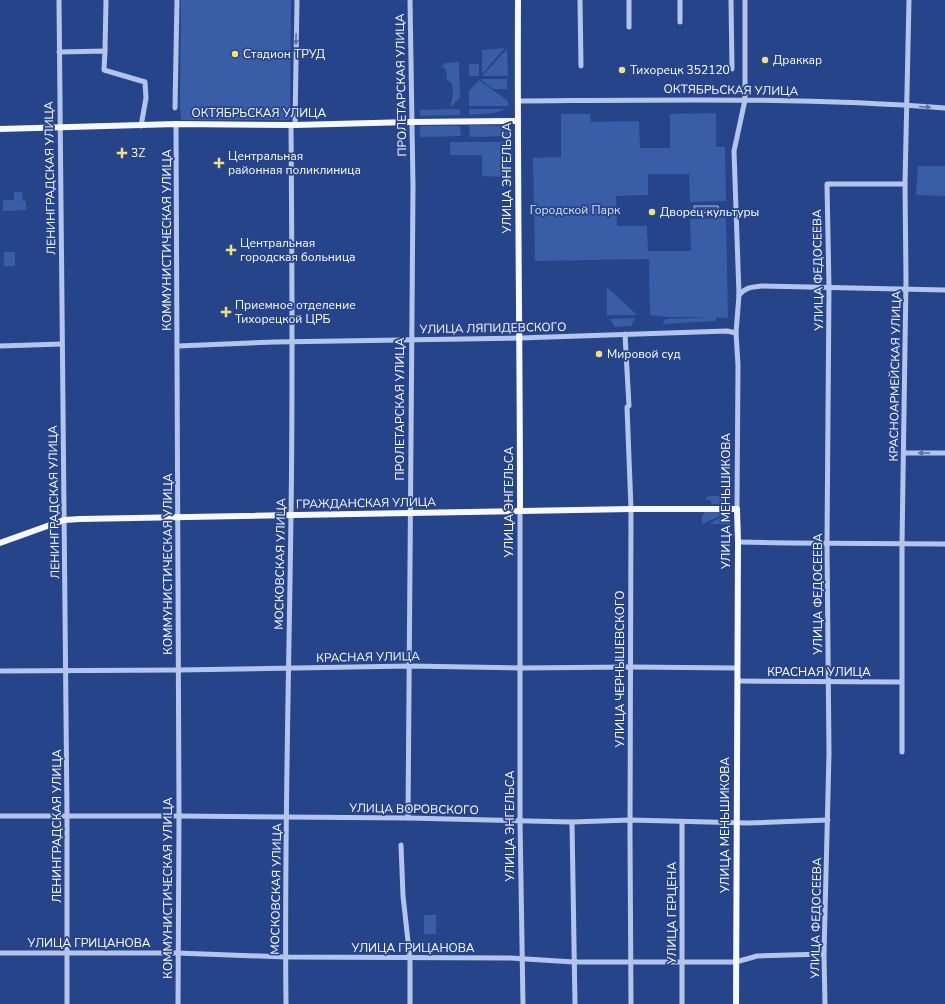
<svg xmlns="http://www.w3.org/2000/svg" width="945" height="1004" font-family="'Nunito Sans',sans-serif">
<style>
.green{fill:#3a5da7}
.water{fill:#3e5588;stroke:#a7beea}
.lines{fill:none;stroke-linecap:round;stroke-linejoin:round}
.minor{stroke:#b3c5ea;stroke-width:5}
.major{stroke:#f6f8fe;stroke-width:6}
.oneway{fill:#5771ac}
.poi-dot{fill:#f3e078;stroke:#26448a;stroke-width:1.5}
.labels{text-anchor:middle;stroke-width:3.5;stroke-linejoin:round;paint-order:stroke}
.poi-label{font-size:12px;fill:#fff;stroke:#26448a;text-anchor:start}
.street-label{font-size:12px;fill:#fff;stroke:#26448a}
.park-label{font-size:12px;fill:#d7e2f7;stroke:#26448a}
</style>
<rect width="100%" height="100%" fill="#26448a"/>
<!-- green -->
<g class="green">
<path d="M181,0H291L290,120H181L180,107Z"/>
<path d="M505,48L482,74V50Z"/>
<path d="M507,49L508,76H482Z"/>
<path d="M459,62L460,97L452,106H450C453,99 454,89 451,82L447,80L446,70L442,66L446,63Z"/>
<rect x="469" y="64" width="10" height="12"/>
<path d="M480,79H507V89H493Z"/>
<path d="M479,80L508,101V106H469V91Z"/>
<path d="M460,109V115L420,116V110Z"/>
<path d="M469,109H506L494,113L469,115Z"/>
<path d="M716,113V147H725L726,201L690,202L689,174H648V195L616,196L617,226H647L648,251H691L690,219L726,218L728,318L716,317V321L662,324L666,319L713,317H666L650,315L649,259L535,261L533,158L561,157V114H590L591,122L639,121L640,148H670V114Z"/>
<path d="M469,125L503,126L507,129L508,136L470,137Z"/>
<path d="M420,126H460L461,136L420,137Z"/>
<path d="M450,142H507V177L482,176V155H450Z"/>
<path d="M918,166H945V196L916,195Z"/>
<path d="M14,192H22L23,201H26V210L3,211V200H14Z"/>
<rect x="4" y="252" width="11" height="14"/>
<path d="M607,287L637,315H607Z"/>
<path d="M635,318L631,326L615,327L610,319Z"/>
<path d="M708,496H726L727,504H711V500H705Z"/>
<path d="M705,512H721L724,514L702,524V516Z"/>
<path d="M725,515L728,516L729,524H709Z"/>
<rect x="424" y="915" width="12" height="19"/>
</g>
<!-- water -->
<path class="water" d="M694,206H718L719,212L695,213Z"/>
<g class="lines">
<!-- minor -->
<g class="minor">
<path d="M59,0L67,815V1004"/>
<path d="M580,0L581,66"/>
<path d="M680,0V22"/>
<path d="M731,0L732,69"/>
<path d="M629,27V0"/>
<path d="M105,51L106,0"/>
<path d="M59,52L105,51L104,70L145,82L146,98L141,126"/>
<path d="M518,101C660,100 803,97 945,108"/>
<path d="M175,108L177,0"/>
<path d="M176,124L179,816L178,1004"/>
<path d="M295,125L297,0"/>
<path d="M739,295C746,287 752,287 762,286L945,290"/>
<path d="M625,334L629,406L627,407L631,509L630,834L631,1004"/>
<path d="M0,346L62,344"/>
<path d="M178,346L275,342L520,338L727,331L736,333"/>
<path d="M904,453H945"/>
<path d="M737,509L738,365L736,333L739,295L734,151L745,100V0"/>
<path d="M520,511V821L523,1004"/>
<path d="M738,542L790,543L945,544"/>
<path d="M0,671L178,670L410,666L521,668L630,667L737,668"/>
<path d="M737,681L901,682"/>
<path d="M902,752V544L906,280L905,184L909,0"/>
<path d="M0,816H179L408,818L572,822L630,820L748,823L828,820"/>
<path d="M408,818L413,186L410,0"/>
<path d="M572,822L575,1004"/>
<path d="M401,845L403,896L410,959V1004"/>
<path d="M0,953H177L286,957L510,958L574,962H736L757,956L824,954"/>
<path d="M286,1004C284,841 289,677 291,514C293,384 292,255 291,125"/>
<path d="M682,1004V822"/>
<path d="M825,1004L824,954L829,754L827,543L829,288L827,184H905"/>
</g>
<!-- major -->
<g class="major">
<path d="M518,0C517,170 520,341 520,511"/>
<path d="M0,129L176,124L295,125L411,122L518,121"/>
<path d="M0,543L64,520L80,519L631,509H737L738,542L736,1004"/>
</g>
</g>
<!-- one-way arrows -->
<defs><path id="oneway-solid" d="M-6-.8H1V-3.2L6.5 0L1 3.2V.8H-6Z"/></defs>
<g class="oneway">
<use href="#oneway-solid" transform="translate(296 39) rotate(91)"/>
<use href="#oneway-solid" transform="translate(925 107) rotate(5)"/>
<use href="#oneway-solid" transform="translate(924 453) rotate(-179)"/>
</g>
<!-- markers -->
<g class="poi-dot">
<circle cx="235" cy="54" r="4"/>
<circle cx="765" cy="60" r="4"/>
<circle cx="622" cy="70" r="4"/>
<path d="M120 147h4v4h4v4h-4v4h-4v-4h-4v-4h4z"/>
<path d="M217 157h4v4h4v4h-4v4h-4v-4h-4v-4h4z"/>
<circle cx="652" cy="212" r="4"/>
<path d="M229 244h4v4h4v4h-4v4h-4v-4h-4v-4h4z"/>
<path d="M224 306h4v4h4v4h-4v4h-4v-4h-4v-4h4z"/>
<circle cx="599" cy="354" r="4"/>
</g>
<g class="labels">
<!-- poi labels -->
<g class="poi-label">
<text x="243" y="58">Стадион ТРУД</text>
<text x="773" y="64">Драккар</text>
<text x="630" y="74">Тихорецк 352120</text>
<text x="131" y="157">3Z</text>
<text x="228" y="160">Центральная<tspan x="228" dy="14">районная поликлиница</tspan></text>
<text x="660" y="216">Дворец культуры</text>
<text x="240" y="247">Центральная<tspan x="240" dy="14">городская больница</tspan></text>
<text x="235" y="309">Приемное отделение<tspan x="235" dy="14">Тихорецкой ЦРБ</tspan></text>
<text x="607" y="358">Мировой суд</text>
</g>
<!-- street labels -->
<g class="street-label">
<text transform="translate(401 85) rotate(-91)" y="4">ПРОЛЕТАРСКАЯ УЛИЦА</text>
<text transform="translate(731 90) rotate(1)" y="4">ОКТЯБРЬСКАЯ УЛИЦА</text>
<text x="259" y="117">ОКТЯБРЬСКАЯ УЛИЦА</text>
<text transform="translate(50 178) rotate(-91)" y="4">ЛЕНИНГРАДСКАЯ УЛИЦА</text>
<text transform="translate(507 178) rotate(-90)" y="4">УЛИЦА ЭНГЕЛЬСА</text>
<text transform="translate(167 240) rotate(-90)" y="4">КОММУНИСТИЧЕСКАЯ УЛИЦА</text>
<text transform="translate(818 270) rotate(-91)" y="4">УЛИЦА ФЕДОСЕЕВА</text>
<text transform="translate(493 328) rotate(-1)" y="4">УЛИЦА ЛЯПИДЕВСКОГО</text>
<text transform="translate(895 376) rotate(-89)" y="4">КРАСНОАРМЕЙСКАЯ УЛИЦА</text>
<text transform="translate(400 409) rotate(-90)" y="4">ПРОЛЕТАРСКАЯ УЛИЦА</text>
<text transform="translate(726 501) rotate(-90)" y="4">УЛИЦА МЕНЬШИКОВА</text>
<text transform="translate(54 502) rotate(-91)" y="4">ЛЕНИНГРАДСКАЯ УЛИЦА</text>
<text transform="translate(509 502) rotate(-90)" y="4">УЛИЦА ЭНГЕЛЬСА</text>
<text transform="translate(366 503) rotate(-1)" y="4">ГРАЖДАНСКАЯ УЛИЦА</text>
<text transform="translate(168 564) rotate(-90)" y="4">КОММУНИСТИЧЕСКАЯ УЛИЦА</text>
<text transform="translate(280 564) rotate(-89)" y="4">МОСКОВСКАЯ УЛИЦА</text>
<text transform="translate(818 594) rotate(-90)" y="4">УЛИЦА ФЕДОСЕЕВА</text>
<text transform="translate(368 657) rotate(-1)" y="4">КРАСНАЯ УЛИЦА</text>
<text transform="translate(620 669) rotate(-90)" y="4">УЛИЦА ЧЕРНЫШЕВСКОГО</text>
<text x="819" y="676">КРАСНАЯ УЛИЦА</text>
<text transform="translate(414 809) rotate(1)" y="4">УЛИЦА ВОРОВСКОГО</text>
<text transform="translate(725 825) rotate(-90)" y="4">УЛИЦА МЕНЬШИКОВА</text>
<text transform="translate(57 826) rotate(-90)" y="4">ЛЕНИНГРАДСКАЯ УЛИЦА</text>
<text transform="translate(510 826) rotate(-90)" y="4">УЛИЦА ЭНГЕЛЬСА</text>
<text transform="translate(168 888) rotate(-90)" y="4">КОММУНИСТИЧЕСКАЯ УЛИЦА</text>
<text transform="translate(276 889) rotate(-89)" y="4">МОСКОВСКАЯ УЛИЦА</text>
<text transform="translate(672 913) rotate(-90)" y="4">УЛИЦА ГЕРЦЕНА</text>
<text transform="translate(816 918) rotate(-89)" y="4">УЛИЦА ФЕДОСЕЕВА</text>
<text x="89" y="947">УЛИЦА ГРИЦАНОВА</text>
<text x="413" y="952">УЛИЦА ГРИЦАНОВА</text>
</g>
<!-- park labels -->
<g class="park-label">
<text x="575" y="214">Городской Парк</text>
</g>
</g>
</svg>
